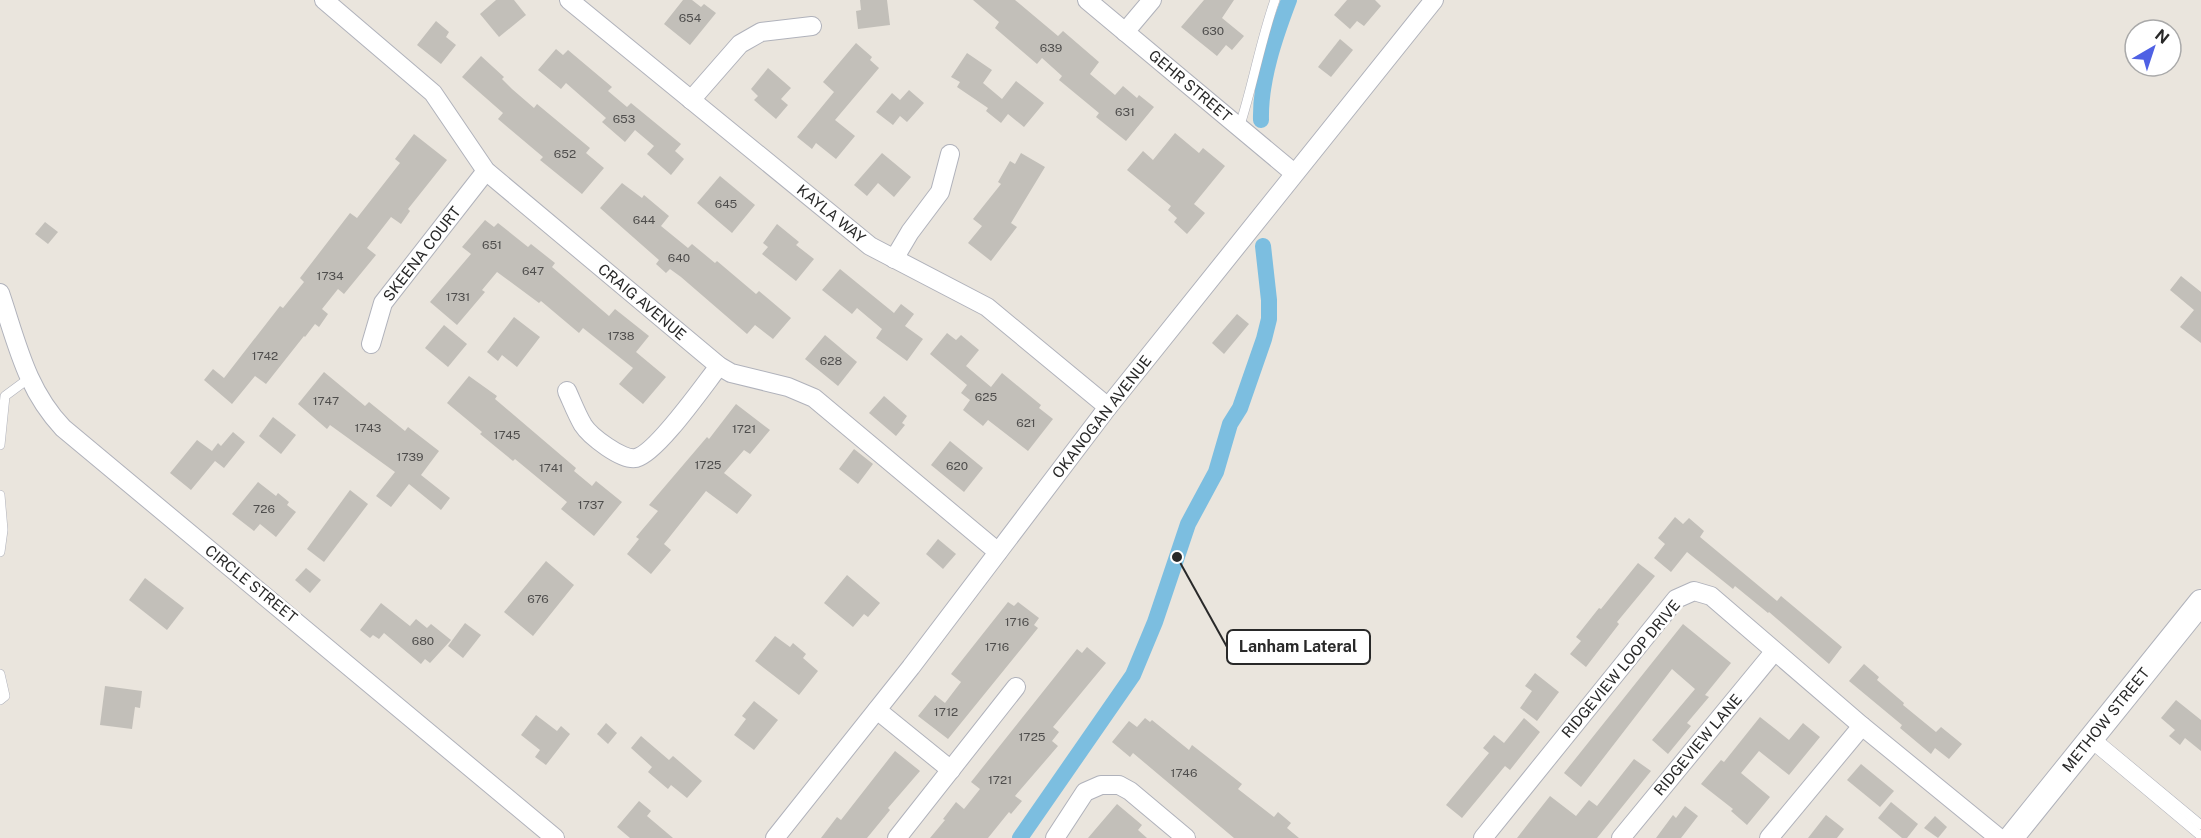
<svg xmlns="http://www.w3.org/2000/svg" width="2201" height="838" font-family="'Public Sans',sans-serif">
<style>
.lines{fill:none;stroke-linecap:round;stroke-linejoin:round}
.canal{stroke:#7cbee0;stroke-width:16}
.building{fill:#c2bfb9}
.lane-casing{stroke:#b0b2bb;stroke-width:10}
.street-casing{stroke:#b0b2bb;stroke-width:20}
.secondary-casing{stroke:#b0b2bb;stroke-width:26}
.lane{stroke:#fff;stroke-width:9}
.street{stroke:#fff;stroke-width:18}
.secondary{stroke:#fff;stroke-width:24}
.labels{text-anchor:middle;stroke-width:5;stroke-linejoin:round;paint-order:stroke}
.number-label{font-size:12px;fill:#4f4e4d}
.street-label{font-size:15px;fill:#292929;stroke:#fff}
.leader{fill:none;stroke:#292929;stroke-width:2}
.callout-dot{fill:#292929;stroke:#fff;stroke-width:2}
.callout{fill:#fff;stroke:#292929;stroke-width:2}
.callout-label{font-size:16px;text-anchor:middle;font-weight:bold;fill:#292929}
</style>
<rect width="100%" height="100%" fill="#eae5dd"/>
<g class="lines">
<!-- canal -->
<g class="canal">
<path d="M1261,120C1260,80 1275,37 1289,0"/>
<path d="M1020,838L1133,675L1155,622L1188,524L1216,472L1230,424L1240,408L1264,339L1269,319V300L1263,246"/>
</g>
</g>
<!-- building -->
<g class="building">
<path d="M496,0H514L526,15L499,37L480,14Z"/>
<path d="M683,0H692L701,7L704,4L716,13L690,45L664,24Z"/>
<path d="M860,0H887L890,25L858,29L856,11L861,10Z"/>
<path d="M973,0H1015L1058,36L1063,31L1099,62L1090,74L1115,95L1123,86L1137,98L1139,95L1154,107L1126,141L1096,117L1099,113L1059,80L1062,76L1042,58L1037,64L995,28L999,22Z"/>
<path d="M1204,0H1234L1222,18L1244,36L1232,50L1226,45L1217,56L1181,27Z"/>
<path d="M1347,0H1375L1381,6L1364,26L1357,21L1350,29L1334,15Z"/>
<path d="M436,21L449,32L446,37L456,45L441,64L417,45Z"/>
<path d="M1340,39L1353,50L1331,77L1318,67Z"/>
<path d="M856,43L872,57L870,60L879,68L835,120L855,136L836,159L816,143L812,149L797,137L834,92L823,82Z"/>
<path d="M556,49L563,55L568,50L612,87L608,91L627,107L631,103L681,144L675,151L684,159L671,175L647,154L654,146L635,130L625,142L602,122L606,118L566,83L561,89L538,70Z"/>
<path d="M967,53L992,70L983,83L1002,99L1016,81L1044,103L1024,127L1008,114L1001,123L986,111L988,108L957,87L960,82L951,77Z"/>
<path d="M481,56L504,77L502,79L512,89L534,108L537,104L590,148L586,153L604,168L582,194L540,160L543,157L498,119L503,113L462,77Z"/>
<path d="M768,68L791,88L781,99L788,105L776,119L754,100L758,96L751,89Z"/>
<path d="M909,90L924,103L907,122L900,116L893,125L876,112L892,93L900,100Z"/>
<path d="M1175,133L1199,153L1203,148L1225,166L1194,204L1205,213L1187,234L1174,222L1177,218L1168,210L1171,206L1127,170L1143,151L1153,160Z"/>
<path d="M414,134L447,160L408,209L410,211L401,224L391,217L367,248L376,255L344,294L338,289L322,309L328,314L319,327L315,324L305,337L304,336L266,384L255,376L232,404L204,380L213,369L224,378L280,306L283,308L304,282L300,278L350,213L357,218L400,163L395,159Z"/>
<path d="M882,153L911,177L894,197L878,183L867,196L854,185Z"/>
<path d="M1021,153L1045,167L1011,223L1017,227L991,261L968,243L982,226L973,219L1001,184L998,182L1010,161L1015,164Z"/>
<path d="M720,176L755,205L732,233L697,203Z"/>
<path d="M622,183L642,198L644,195L669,216L661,226L688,248L692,244L715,263L717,261L756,294L759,291L791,318L773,339L755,325L747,334L681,277L670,269L666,273L656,264L659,260L600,208Z"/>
<path d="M485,220L494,227L498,223L528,247L531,244L555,263L552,267L609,316L615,309L649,336L636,352L666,377L643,404L619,384L633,368L583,328L579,333L541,301L539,303L497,272L482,290L485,292L457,325L430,302L471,254L462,247Z"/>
<path d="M45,222L58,232L48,244L35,234Z"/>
<path d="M777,224L799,242L796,245L814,259L796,281L762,254L768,247L763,243Z"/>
<path d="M840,269L894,313L901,304L914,314L905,326L923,339L907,361L876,338L882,329L857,308L852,314L822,290Z"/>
<path d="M2181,276L2201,292V343L2180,327L2194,310L2170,290Z"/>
<path d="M1237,314L1249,324L1224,354L1212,343Z"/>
<path d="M514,317L540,337L517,367L502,355L498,361L487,352Z"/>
<path d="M444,325L467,344L448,367L425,348Z"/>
<path d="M947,333L956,340L961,335L979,350L966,366L991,387L1002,373L1041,405L1039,408L1053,419L1028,451L988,420L983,426L963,410L970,400L961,393L967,385L930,354Z"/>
<path d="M825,335L857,362L838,386L805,359Z"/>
<path d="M324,372L365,406L369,402L405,431L408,427L439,451L421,475L450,498L441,510L409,484L391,507L376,496L395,472L330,425L327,429L298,404Z"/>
<path d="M469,376L497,396L495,399L576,468L574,471L592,486L596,481L622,502L594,536L561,509L567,502L515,459L513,461L480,434L482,432L447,403Z"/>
<path d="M884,396L907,416L902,423L905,425L896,436L869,413Z"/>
<path d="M736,404L770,430L750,454L744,450L724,473L752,495L737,514L706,491L664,544L671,550L651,574L627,554L639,539L636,537L658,511L649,505L707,437L709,439Z"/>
<path d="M273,417L296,435L281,454L259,436Z"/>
<path d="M233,432L245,442L224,468L215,461L191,490L170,473L197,440L212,451L218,443L221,446Z"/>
<path d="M950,441L983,468L964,492L931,465Z"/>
<path d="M854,449L873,464L858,484L839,469Z"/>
<path d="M258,482L276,496L278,493L289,502L287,505L296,512L276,537L260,524L254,531L232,514Z"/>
<path d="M350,490L368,504L324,562L307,549Z"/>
<path d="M1675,517L1683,524L1689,518L1704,531L1700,537L1777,601L1781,596L1842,647L1829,664L1769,612L1768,613L1735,586L1733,589L1687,552L1671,572L1654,558L1665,544L1658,538Z"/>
<path d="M938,539L956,554L943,569L926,554Z"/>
<path d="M546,561L574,585L533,636L504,612Z"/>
<path d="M1638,563L1655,576L1617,622L1619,624L1586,667L1570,654L1581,641L1576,637L1599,608L1601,609Z"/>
<path d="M306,568L321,580L310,593L295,580Z"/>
<path d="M847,575L880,603L868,617L864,614L853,627L824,603Z"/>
<path d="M145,578L184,608L167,630L129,600Z"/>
<path d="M1008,602L1014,606L1018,602L1039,618L1034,625L1038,628L948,739L918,716L935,695L945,703L961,682L951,674Z"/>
<path d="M381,603L410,626L416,619L427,628L431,624L451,640L430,663L425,659L421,664L384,633L379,639L373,635L370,638L360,630Z"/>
<path d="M465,623L481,635L463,658L448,646Z"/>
<path d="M1683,624L1731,663L1705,695L1709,697L1687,723L1691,726L1668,754L1652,740L1695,689L1672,669L1581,787L1564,773Z"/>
<path d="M775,636L790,647L793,643L806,654L803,658L818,671L799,695L755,661Z"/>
<path d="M1087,647L1106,663L1053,727L1059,732L1052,741L1058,746L1015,796L1022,801L1011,814L1009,812L988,838H930L945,820L943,819L956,802L964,809L980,789L971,782L1077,649L1082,653Z"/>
<path d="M1864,664L1879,677L1877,680L1904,703L1903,705L1936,732L1941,727L1962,744L1949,759L1935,748L1931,754L1900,728L1902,725L1849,681Z"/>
<path d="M1535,673L1559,692L1537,721L1520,708L1532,691L1525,686Z"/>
<path d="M105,686L142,691L140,708L135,707L132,729L100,725Z"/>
<path d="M2176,700L2201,720V751L2185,738L2180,745L2169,736L2175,730L2161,718Z"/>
<path d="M754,701L778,720L754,750L734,735L746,719L742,716Z"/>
<path d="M536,715L557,731L561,726L570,734L546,765L535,757L540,750L521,735Z"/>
<path d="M1760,717L1789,740L1803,723L1820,737L1789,775L1759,751L1741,773L1770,797L1747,825L1731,811L1733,809L1701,784L1721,760L1724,762Z"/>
<path d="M1145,718L1150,722L1152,720L1189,750L1192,745L1242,784L1238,789L1274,817L1278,812L1291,823L1287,828L1299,838H1234L1133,753L1130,757L1112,742L1129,721L1137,727Z"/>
<path d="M1524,718L1540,732L1510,770L1505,766L1462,818L1446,805L1489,753L1483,748L1494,735L1504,743Z"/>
<path d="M606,723L617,733L608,744L597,734Z"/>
<path d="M641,736L669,760L673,756L702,781L687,798L671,785L668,789L648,772L652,767L631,748Z"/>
<path d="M895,751L920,771L888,808L890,810L867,838H821L837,817L841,820Z"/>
<path d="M1634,759L1651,771L1597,838H1517L1550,796L1576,816L1589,800L1597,806Z"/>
<path d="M1861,764L1894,791L1880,807L1847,780Z"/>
<path d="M639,801L651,811L647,816L673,838H630L617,827Z"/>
<path d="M1891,802L1918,824L1907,838H1902L1878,818Z"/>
<path d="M1117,804L1142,825L1138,830L1147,838H1088Z"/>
<path d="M1685,806L1698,816L1681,838H1656L1673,815L1676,818Z"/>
<path d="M1826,815L1844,829L1837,838H1808Z"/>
<path d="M1935,816L1947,827L1938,838L1924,828Z"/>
</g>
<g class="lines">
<!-- lane casing -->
<g class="lane-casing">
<g id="lane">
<path d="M1239,128C1253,86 1260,42 1275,0"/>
<path d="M0,445L5,396L28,379"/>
<path d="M0,495L3,530L0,552"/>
<path d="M0,674L5,696L0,700"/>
<path d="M2095,737L2201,825"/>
<path d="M2090,743L2201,836"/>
</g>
</g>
<!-- street casing -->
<g class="street-casing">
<g id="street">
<path d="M324,0L433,93L486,171L719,366L731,373L788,387L814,398L998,552"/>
<path d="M569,0L870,246L987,307L1108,407"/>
<path d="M1087,0L1294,173"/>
<path d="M1125,32L1152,0"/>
<path d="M691,100L740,44L761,32L812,26"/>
<path d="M894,259L910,232L940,192L950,154"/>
<path d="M0,293C17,343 26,389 63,428L555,838"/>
<path d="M371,344L383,303L486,171"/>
<path d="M567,391C572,402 577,415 583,425C590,436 622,461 636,458C657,453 704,385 719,366"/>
<path d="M877,710L951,770"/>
<path d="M775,838L911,667L1108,407L1434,0"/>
<path d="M897,838L1016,687"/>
<path d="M1055,838L1085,792L1101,785H1119L1130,791L1186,838"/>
<path d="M1483,838L1676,599L1694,591L1711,596L1862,726L1999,838"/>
<path d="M1621,838L1774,652"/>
<path d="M1769,838L1862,726"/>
</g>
</g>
<!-- secondary casing -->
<g class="secondary-casing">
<path id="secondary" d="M2011,838L2201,602"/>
</g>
<!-- lane -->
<use href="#lane" class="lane"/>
<!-- street -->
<use href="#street" class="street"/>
<!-- secondary -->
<use href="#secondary" class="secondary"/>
</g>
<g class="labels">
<!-- number labels -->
<g class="number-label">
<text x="690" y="22">654</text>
<text x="1213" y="35">630</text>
<text x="1051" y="52">639</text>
<text x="1125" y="116">631</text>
<text x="624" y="123">653</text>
<text x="565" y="158">652</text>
<text x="726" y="208">645</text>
<text x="644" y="224">644</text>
<text x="492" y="249">651</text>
<text x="679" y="262">640</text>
<text x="533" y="275">647</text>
<text x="330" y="280">1734</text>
<text x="458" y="301">1731</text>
<text x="621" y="340">1738</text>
<text x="265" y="360">1742</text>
<text x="831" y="365">628</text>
<text x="986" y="401">625</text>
<text x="326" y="405">1747</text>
<text x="1026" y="427">621</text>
<text x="368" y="432">1743</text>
<text x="744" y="433">1721</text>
<text x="507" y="439">1745</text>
<text x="410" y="461">1739</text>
<text x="708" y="469">1725</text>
<text x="957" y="470">620</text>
<text x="551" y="472">1741</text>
<text x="591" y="509">1737</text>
<text x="264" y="513">726</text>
<text x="538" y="603">676</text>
<text x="1017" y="626">1716</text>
<text x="423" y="645">680</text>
<text x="997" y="651">1716</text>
<text x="946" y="716">1712</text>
<text x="1032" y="741">1725</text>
<text x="1184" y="777">1746</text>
<text x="1000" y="784">1721</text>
</g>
<!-- street labels -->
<g class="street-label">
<text transform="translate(1190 86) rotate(40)" y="5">GEHR STREET</text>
<text transform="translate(831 214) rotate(39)" y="5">KAYLA WAY</text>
<text transform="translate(422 254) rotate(-52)" y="5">SKEENA COURT</text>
<text transform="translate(642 302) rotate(40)" y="5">CRAIG AVENUE</text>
<text transform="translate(1102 417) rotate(-52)" y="5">OKANOGAN AVENUE</text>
<text transform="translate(251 584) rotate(39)" y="5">CIRCLE STREET</text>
<text transform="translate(1621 669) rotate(-50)" y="5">RIDGEVIEW LOOP DRIVE</text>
<text transform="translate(2106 720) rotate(-51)" y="5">METHOW STREET</text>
<text transform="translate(1698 745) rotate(-50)" y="5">RIDGEVIEW LANE</text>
</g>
</g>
<!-- callouts -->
<path class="leader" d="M1177 557L1227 647"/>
<circle class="callout-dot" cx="1177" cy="557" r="6"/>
<rect class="callout" x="1227" y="630" width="143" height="34" rx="6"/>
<g class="callout-label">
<text x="1298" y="652">Lanham Lateral</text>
</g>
<!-- north arrow -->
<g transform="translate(2153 48) rotate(39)"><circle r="28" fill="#ffffff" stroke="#a9a9a9" stroke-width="1.5"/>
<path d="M0-4.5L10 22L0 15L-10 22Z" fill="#4f61e4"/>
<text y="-9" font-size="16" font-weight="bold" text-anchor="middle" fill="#292929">N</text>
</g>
</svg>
